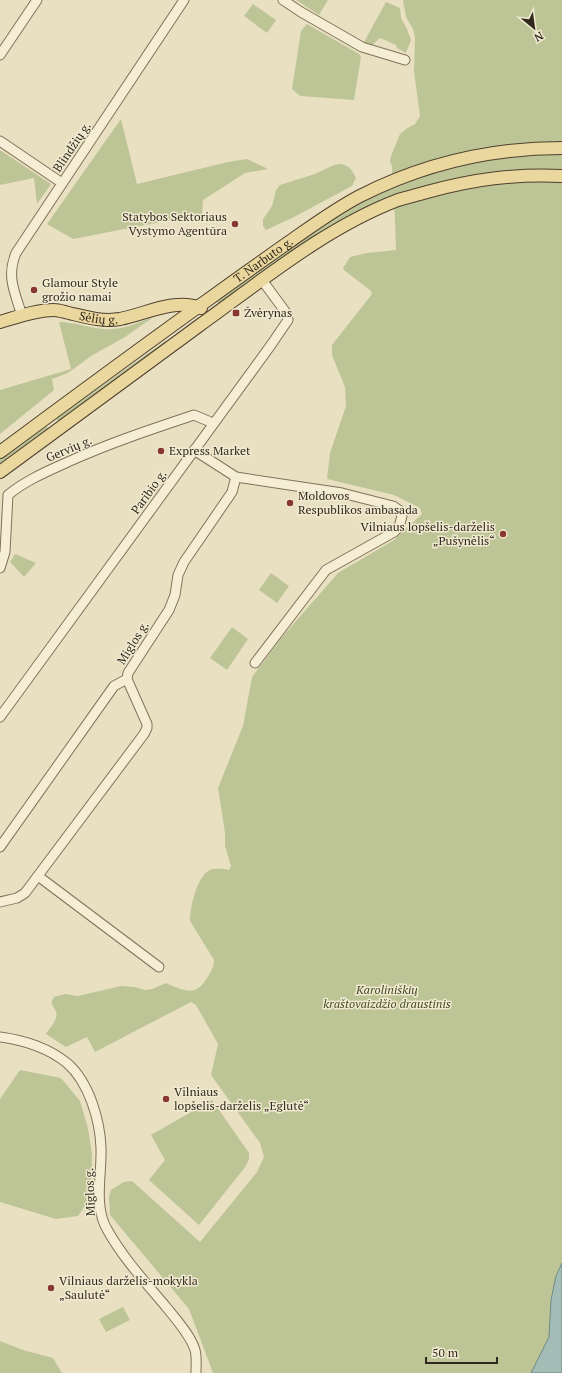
<svg xmlns="http://www.w3.org/2000/svg" width="562" height="1373" font-family="'PT Serif',serif">
<style>
.green{fill:#bdc597}
.water{fill:#a4bcb6;stroke:#6c8983}
.lines{fill:none;stroke-linecap:round;stroke-linejoin:round}
.minor-casing{stroke:#81725b;stroke-width:11}
.major-casing{stroke:#4f402f;stroke-width:14}
.minor{stroke:#f5edd4;stroke-width:9}
.major{stroke:#e9d79d;stroke-width:12}
.poi-dot{fill:#893731;stroke:#f1ead1;stroke-width:1.5}
.labels{text-anchor:middle;stroke-width:3;stroke-linejoin:round;paint-order:stroke}
.street-label{font-size:12px;fill:#32291e;stroke:#f1ead1}
.poi-label{font-size:12px;fill:#32291e;stroke:#f1ead1;text-anchor:start}
.park-label{font-size:12px;font-style:italic;fill:#404c26;stroke:#f1ead1}
</style>
<rect width="100%" height="100%" fill="#e9e0c2"/>
<!-- green -->
<g class="green">
<path d="M296,0H328L319,15Z"/>
<path d="M403,0H562V1263L556,1276L551,1300L549,1337L531,1373H213L189,1309L110,1215L109,1197L111,1190L124,1182L132,1181L200,1242L257,1172L264,1157L260,1143L211,1075L218,1044L196,1005L191,1002L95,1052L87,1037L66,1047L46,1034C49,1029 55,1023 56,1017C59,1008 47,1007 54,997L65,994L78,996L121,986L135,987L145,990L152,989L166,983C183,990 195,998 207,978C211,971 214,967 214,960L190,921C190,907 197,876 210,870C216,868 223,869 229,870L231,866L225,846V833L218,788L243,726L252,677L282,637L338,573L394,540L422,514L420,508L394,495L327,479L330,453L346,406L345,387L332,355V345L372,294L371,291L344,270L343,268L350,257L367,253L396,250L394,196C372,206 351,215 330,227C291,249 256,278 219,304L217,302L265,266L332,219L370,198L393,188L392,166L390,162L391,156L400,134L406,129L415,124L420,116L414,71L415,37L413,29L406,17Z"/>
<path d="M386,2L400,8L401,18L407,29L411,40L406,53L397,48L396,45L380,38L372,45L364,42Z"/>
<path d="M253,4L276,20L267,33L244,16Z"/>
<path d="M307,24L359,54L361,57L354,100L300,96L292,89L301,31Z"/>
<path d="M121,119L137,184L228,162L247,159L268,169L245,173L203,200L202,214L73,239L47,224Z"/>
<path d="M0,150L51,184L37,204L34,178L0,185Z"/>
<path d="M341,164C350,166 352,170 356,178L352,186L292,218L266,230L263,226V219L272,206L276,190L280,185L315,174L334,165Z"/>
<path d="M155,316L125,337L91,356L68,373L52,379L54,390L0,434V390L71,369L59,322C77,322 97,331 114,329C128,328 142,321 155,316Z"/>
<path d="M165,341L167,343L58,421L56,419Z"/>
<path d="M46,426L49,429L0,464V459Z"/>
<path d="M15,554L36,563L24,577L10,562Z"/>
<path d="M271,573L289,586L277,603L259,590Z"/>
<path d="M232,627L248,639L227,670L210,658Z"/>
<path d="M20,1070L61,1078L80,1101L88,1128L92,1154L91,1197L78,1216L56,1219L0,1202V1099Z"/>
<path d="M212,1100L249,1153V1159L246,1166L199,1225L149,1180L165,1160L151,1135Z"/>
<path d="M123,1307L130,1320L106,1332L99,1319Z"/>
<path d="M0,1341L23,1350L53,1358L62,1373H0Z"/>
</g>
<!-- water -->
<path class="water" d="M562,1263V1373H531L549,1337L551,1300L556,1276Z"/>
<g class="lines">
<!-- minor casing -->
<g class="minor-casing">
<g id="minor">
<path d="M283,0L301,12L362,47L405,60"/>
<path d="M0,55L37,0"/>
<path d="M0,141L62,183"/>
<path d="M22,316C15,292 6,277 16,253L184,0"/>
<path d="M194,450L236,477L342,493L393,506L399,510L402,516L399,527L394,532L326,570L255,663"/>
<path d="M0,568L5,552L8,495C26,480 48,471 70,461C110,443 152,429 194,415L213,423"/>
<path d="M0,717L271,345L288,320L287,314L262,280"/>
<path d="M0,847L114,686L127,679"/>
<path d="M38,876L159,967"/>
<path d="M0,902L17,898L25,893L144,734L147,728V724L127,679L128,673L169,610L175,595L178,575L184,562L232,492L236,477"/>
<path d="M0,1037C23,1040 48,1048 67,1063C89,1082 100,1120 101,1148C102,1175 93,1207 108,1231C123,1258 147,1284 167,1308C176,1319 191,1336 195,1350C197,1357 196,1365 196,1372"/>
</g>
</g>
<!-- major casing -->
<g class="major-casing">
<g id="major">
<path id="s1" d="M0,322C17,317 36,310 54,310C59,310 64,312 69,313C86,317 102,322 120,319C146,314 174,298 201,308"/>
<path id="s2" d="M0,452C69,401 139,349 209,299C235,280 262,261 289,242C312,226 335,209 360,196C423,164 492,148 562,148"/>
<path d="M0,472C67,423 133,374 200,325C263,280 325,228 398,200C408,197 417,195 427,192C474,179 513,174 562,176"/>
</g>
</g>
<!-- minor -->
<use href="#minor" class="minor"/>
<!-- major -->
<use href="#major" class="major"/>
</g>
<!-- markers -->
<g class="poi-dot">
<circle cx="235" cy="224" r="4"/>
<circle cx="34" cy="290" r="4"/>
<rect x="232" y="309" width="8" height="8" rx="2"/>
<circle cx="161" cy="451" r="4"/>
<circle cx="290" cy="503" r="4"/>
<circle cx="503" cy="534" r="4"/>
<circle cx="166" cy="1099" r="4"/>
<circle cx="51" cy="1288" r="4"/>
</g>
<g class="labels">
<!-- street labels -->
<g class="street-label">
<text transform="translate(72 147) rotate(-56)" y="4">Blindžių g.</text>
<text dy="4" stroke="none"><textPath href="#s2" startOffset="326">T. Narbuto g.</textPath></text>
<text dy="4" stroke="none"><textPath href="#s1" startOffset="101">Sėlių g.</textPath></text>
<text transform="translate(69 449) rotate(-23)" y="4">Gervių g.</text>
<text transform="translate(149 492) rotate(-54)" y="4">Paribio g.</text>
<text transform="translate(133 643) rotate(-58)" y="4">Miglos g.</text>
<text transform="translate(90 1192) rotate(-92)" y="4">Miglos g.</text>
</g>
<!-- poi labels -->
<g class="poi-label">
<text x="227" y="221" text-anchor="end">Statybos Sektoriaus<tspan x="227" dy="14">Vystymo Agentūra</tspan></text>
<text x="42" y="287">Glamour Style<tspan x="42" dy="14">grožio namai</tspan></text>
<text x="244" y="317">Žvėrynas</text>
<text x="169" y="455">Express Market</text>
<text x="298" y="500">Moldovos<tspan x="298" dy="14">Respublikos ambasada</tspan></text>
<text x="495" y="531" text-anchor="end">Vilniaus lopšelis-darželis<tspan x="495" dy="14">„Pušynėlis“</tspan></text>
<text x="174" y="1096">Vilniaus<tspan x="174" dy="14">lopšelis-darželis „Eglutė“</tspan></text>
<text x="59" y="1285">Vilniaus darželis-mokykla<tspan x="59" dy="14">„Saulutė“</tspan></text>
</g>
<!-- park labels -->
<g class="park-label">
<text x="387" y="994">Karoliniškių<tspan x="387" dy="14">kraštovaizdžio draustinis</tspan></text>
</g>
</g>
<!-- north arrow -->
<g transform="translate(534 28) rotate(151)" stroke="#f1ead1" stroke-width="3" paint-order="stroke">
<path d="M0-3L7 15L0 10L-7 15Z" fill="#32291e"/>
<text y="-6" font-size="11" font-weight="bold" text-anchor="middle" fill="#32291e">N</text>
</g>
<!-- scale -->
<path d="M426 1357v6h71v-6" fill="none" stroke="#32291e" stroke-width="2"/>
<text x="432" y="1357" font-size="12" fill="#32291e" stroke="#f1ead1" stroke-width="3" paint-order="stroke">50 m</text>
</svg>
